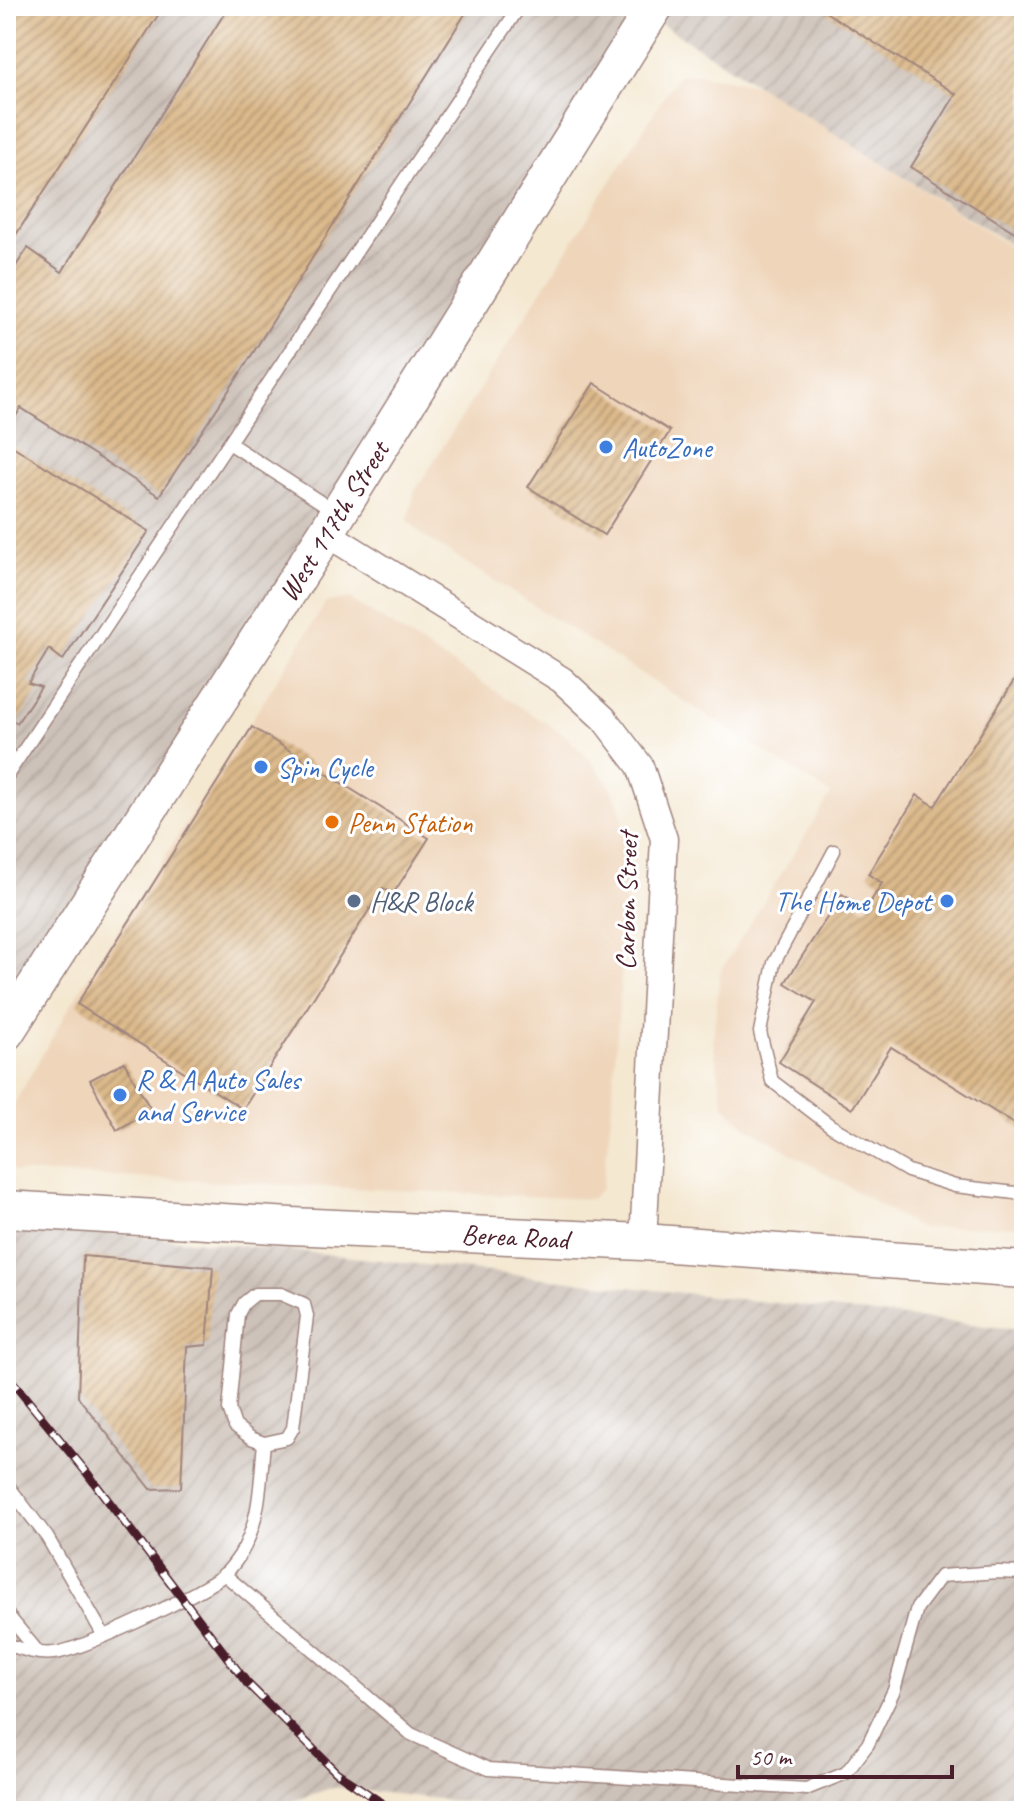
<svg xmlns="http://www.w3.org/2000/svg" width="1030" height="1817" viewBox="0 0 1030 1817" font-family="Caveat,sans-serif">
	<defs>
		<pattern id="industrial-furrows" width="10" height="10" patternUnits="userSpaceOnUse" patternTransform="scale(2)"><rect width="10" height="10" fill="#cdc2b9"/><path d="M-1 1l2-2M0 10L10 0M9 11l2-2" fill="none" stroke="#b2a69f"/></pattern>
		<pattern id="building-hatch" width="6" height="6" patternUnits="userSpaceOnUse" patternTransform="scale(2)"><rect width="6" height="6" fill="#dbb98b"/><path d="M-1 1l2-2M0 6l6-6M5 7l2-2" fill="none" stroke="#b49672"/></pattern>
	</defs>
	<rect width="100%" height="100%" fill="#fff"/>
	<filter id="ink" filterUnits="userSpaceOnUse"><feTurbulence type="fractalNoise" baseFrequency=".0125" numOctaves="2"/><feDisplacementMap in="SourceGraphic" scale="16" xChannelSelector="R" yChannelSelector="G"/><feConvolveMatrix kernelMatrix="1 2 1 2 8 2 1 2 1" color-interpolation-filters="sRGB"/></filter>
	<filter id="wash" filterUnits="userSpaceOnUse"><feTurbulence type="fractalNoise" baseFrequency=".006" numOctaves="4" result="noise"/><feDisplacementMap in="SourceGraphic" scale="32" xChannelSelector="R" yChannelSelector="G"/><feGaussianBlur stdDeviation="1.8" result="paint"/><feColorMatrix in="noise" values="0 0 0 0 0 0 0 0 0 0 0 0 0 0 0 0 0 1.4 0 .05"/><feComposite in="paint" operator="in"/></filter>
	<g filter="url(#wash)">
		<rect width="100%" height="100%" fill="#f4e8d1"/>
		<g fill="#efd6bb">
			<path d="M 697,74 L 763,86 L 1024,256 L 1024,1226 L 919,1228 L 745,1126 L 724,1105 L 713,1042 L 720,972 L 831,794 L 422,535 L 408,520 L 415,491 L 678,75 Z"/>
			<path d="M 348,598 L 565,735 L 592,762 L 609,784 L 619,805 L 628,844 L 626,907 L 611,1116 L 602,1188 L 591,1199 L 14,1172 L 6,1159 L 6,1118 L 72,1003 L 326,603 Z"/>
		</g>
		<g fill="url(#industrial-furrows)">
			<path d="M 6,6 L 655,6 L 6,1032 Z"/>
			<path d="M 668,6 L 1024,6 L 1024,253 L 658,22 Z"/>
			<path d="M 6,1223 L 305,1252 L 1024,1330 L 1024,1811 L 543,1811 L 333,1787 L 265,1811 L 6,1810 Z"/>
		</g>
		<g id="blocks">
			<g fill="url(#building-hatch)">
				<path d="M 8,6 L 164,6 L 6,250 L 6,9 Z"/>
				<path d="M 229,6 L 470,6 L 241,372 L 159,496 L 21,408 L 6,432 L 6,281 L 28,248 L 62,272 Z"/>
				<path d="M 816,6 L 1024,6 L 1024,238 L 911,167 L 956,94 Z"/>
				<path d="M 594,383 L 670,431 L 604,535 L 528,487 Z"/>
				<path d="M 6,442 L 149,531 L 63,660 L 49,649 L 28,683 L 41,687 L 17,723 L 6,716 Z"/>
				<path d="M 1024,665 L 1024,1130 L 891,1047 L 852,1109 L 779,1062 L 816,1002 L 785,983 L 842,894 L 866,909 L 882,883 L 868,874 L 917,795 L 935,806 Z"/>
				<path d="M 252,727 L 429,838 L 393,894 L 383,888 L 243,1109 L 77,1004 Z"/>
				<path d="M 124,1062 L 151,1110 L 117,1130 L 90,1080 Z"/>
				<path d="M 83,1256 L 213,1267 L 207,1345 L 187,1347 L 181,1488 L 151,1489 L 78,1397 Z"/>
			</g>
		</g>
	</g>
	<g filter="url(#ink)">
		<use href="#blocks" fill-opacity="0" stroke="#9f847e" stroke-width="2"/>
		<g fill="none" stroke-linecap="round" stroke-linejoin="round">
			<g stroke="#9f847e" stroke-width="15">
				<g id="lane">
					<path d="M 617,6 L 641,22"/>
					<path d="M 229,443 L 336,512"/>
					<path d="M 6,777 L 520,6"/>
					<path d="M 834,851 L 774,963 L 760,1032 L 772,1081 L 831,1126 L 908,1171 L 955,1186 L 1024,1194"/>
					<path d="M 255,1294 L 281,1294 L 304,1304 L 307,1316 L 293,1428 L 287,1438 L 264,1443 L 251,1438 L 235,1426 L 229,1409 L 238,1314 L 244,1303 Z"/>
					<path d="M 6,1483 L 47,1537 L 104,1636"/>
					<path d="M 224,1574 L 411,1734 L 489,1769 L 806,1789 L 846,1773 L 868,1744 L 894,1690 L 917,1608 L 941,1576 L 998,1572 L 1024,1573"/>
					<path d="M 6,1613 L 38,1652"/>
					<path d="M 6,1644 C 21,1649 38,1655 54,1653 C 83,1650 201,1593 225,1574 C 230,1569 236,1561 240,1555 C 261,1521 260,1481 264,1443"/>
				</g>
			</g>
			<g stroke="#9f847e" stroke-width="29">
				<path id="street" d="M 326,533 L 562,680 L 604,719 L 640,766 L 664,839 L 643,1242"/>
			</g>
			<g stroke="#9f847e" stroke-width="39">
				<g id="secondary">
					<path d="M 6,1032 L 326,533 L 655,6"/>
					<path d="M 6,1209 L 291,1226 L 643,1242 L 1024,1270"/>
				</g>
			</g>
			<use href="#lane" stroke="#fff" stroke-width="12"/>
			<use href="#street" stroke="#fff" stroke-width="26"/>
			<use href="#secondary" stroke="#fff" stroke-width="36"/>
			<g stroke="#4a1f2b" stroke-width="9">
				<path id="rail" d="M 6,1374 L 87,1473 L 247,1683 L 336,1772 L 393,1811"/>
			</g>
			<use href="#rail" stroke="#fff" stroke-width="6" stroke-dasharray="18" stroke-linecap="butt"/>
		</g>
	</g>
	<g fill="#3f7fe0" stroke="#fff" stroke-width="3">
		<circle cx="606" cy="447" r="8"/>
		<circle cx="261" cy="767" r="8"/>
		<circle cx="947" cy="901" r="8"/>
		<circle cx="120" cy="1095" r="8"/>
	</g>
	<circle fill="#e8710a" stroke="#fff" stroke-width="3" cx="332" cy="822" r="8"/>
	<circle fill="#5c6f8a" stroke="#fff" stroke-width="3" cx="354" cy="901" r="8"/>
	<g text-anchor="middle" stroke-width="6" stroke-linejoin="round" paint-order="stroke">
		<g font-size="28" fill="#366cbe" stroke="#fff" text-anchor="start">
			<text x="622" y="457">AutoZone</text>
			<text x="277" y="777">Spin Cycle</text>
			<text x="931" y="911" text-anchor="end">The Home Depot</text>
			<text x="136" y="1089">R &amp; A Auto Sales<tspan x="136" dy="32">and Service</tspan></text>
		</g>
		<g font-size="28" fill="#4a1f2b" stroke="#fff">
			<text transform="translate(333 521) rotate(-58)" y="10">West 117th Street</text>
			<text transform="translate(626 901) rotate(-89)" y="10">Carbon Street</text>
			<text transform="translate(515 1236) rotate(3)" y="10">Berea Road</text>
		</g>
		<g font-size="28" fill="#c56008" stroke="#fff" text-anchor="start">
			<text x="348" y="832">Penn Station</text>
		</g>
		<g font-size="28" fill="#4e5e75" stroke="#fff" text-anchor="start">
			<text x="370" y="911">H&amp;R Block</text>
		</g>
	</g>
	<rect width="1030" height="1817" fill="none" stroke="#fff" stroke-width="32"/>
	<path d="M738 1765v12h214v-12" fill="none" stroke="#4a1f2b" stroke-width="4"/>
	<text x="750" y="1765" font-size="24" fill="#4a1f2b" stroke="#ffffff" stroke-width="6" paint-order="stroke">50 m</text>
</svg>
